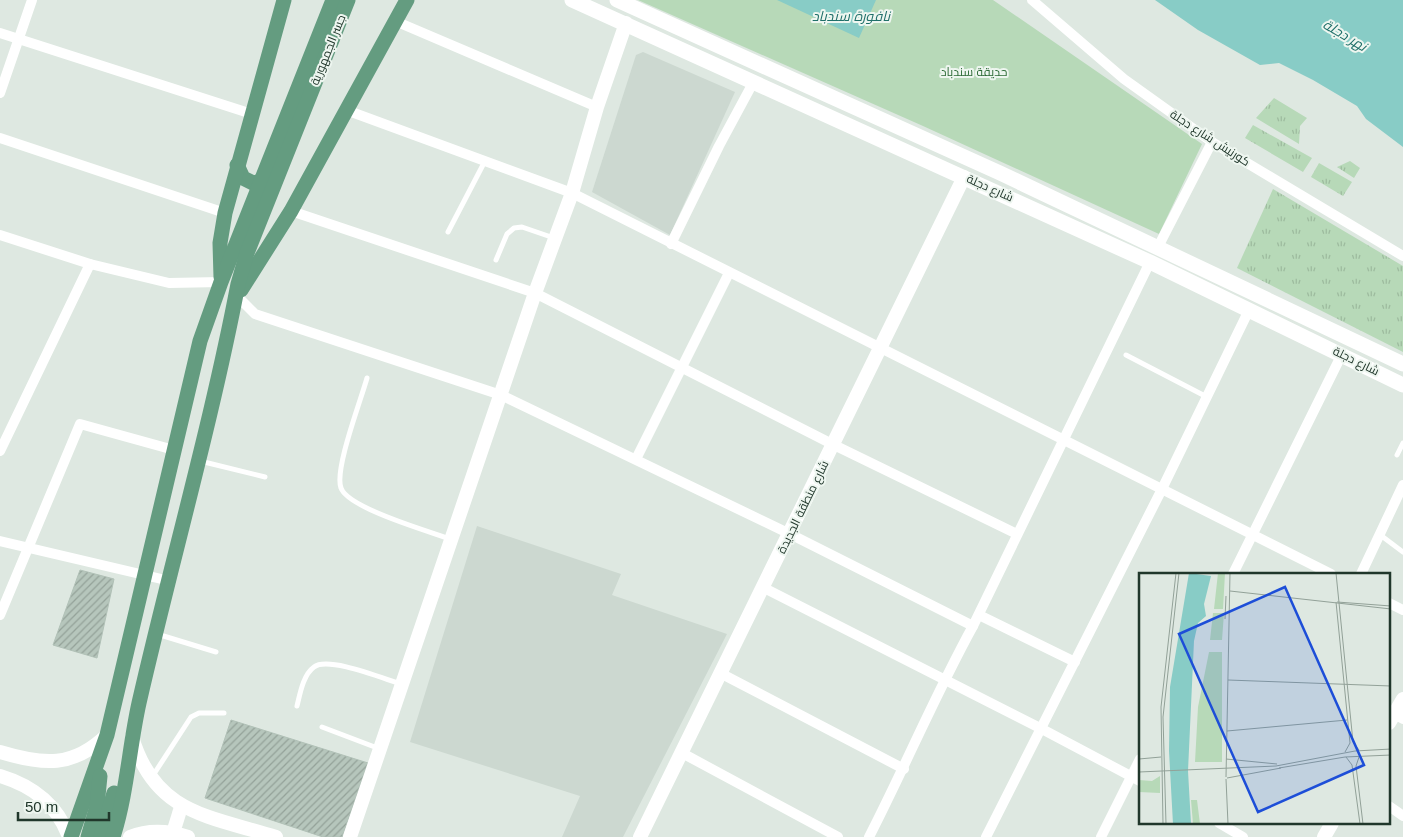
<svg xmlns="http://www.w3.org/2000/svg" width="1403" height="837" viewBox="0 0 1403 837" font-family="Helvetica,Cairo,sans-serif">
	<defs>
		<pattern id="grass-tufts" width="24" height="20" patternUnits="userSpaceOnUse" patternTransform="scale(1.25)"><rect width="24" height="20" fill="#b7d9b8"/><path d="M3 7l-1-3M5 7V3M7 7l1-3M15 17l-1-3M17 17v-4M19 17l1-3" fill="none" stroke="#9dbb9e"/></pattern>
		<pattern id="building-hatch" width="6" height="6" patternUnits="userSpaceOnUse" patternTransform="scale(1.25)"><rect width="6" height="6" fill="#b6c6bc"/><path d="M-1 1l2-2M0 6l6-6M5 7l2-2" fill="none" stroke="#94a299"/></pattern>
	</defs>
	<rect width="100%" height="100%" fill="#dee8e1"/>
	<g fill="#ccd8d0">
		<path d="M 643,52 L 735,92 L 670,235 L 592,192 L 636,55 Z"/>
		<path d="M 477,526 L 621,574 L 612,595 L 727,634 L 623,837 L 562,837 L 580,796 L 410,742 Z"/>
	</g>
	<g fill="url(#grass-tufts)">
		<path d="M 1274,98 L 1307,118 L 1300,126 L 1299,144 L 1256,118 Z"/>
		<path d="M 1253,125 L 1312,158 L 1303,172 L 1245,138 Z"/>
		<path d="M 1350,161 L 1360,168 L 1354,178 L 1337,167 Z"/>
		<path d="M 1319,163 L 1352,182 L 1343,196 L 1311,177 Z"/>
		<path d="M 1273,189 L 1403,266 L 1403,352 L 1237,268 Z"/>
	</g>
	<path fill="#b7d9b8" d="M 638,0 L 993,0 L 1202,144 L 1159,234 L 923,126 Z"/>
	<g fill="#88ccc6">
		<path d="M 777,0 L 876,0 L 859,38 Z"/>
		<path d="M 1155,0 L 1403,0 L 1403,147 L 1366,119 L 1357,106 L 1313,80 L 1279,63 L 1260,65 L 1198,30 Z"/>
	</g>
	<g fill="url(#building-hatch)" stroke="#b1c1b7">
		<path d="M 80,570 L 114,579 L 97,658 L 53,645 Z"/>
		<path d="M 231,720 L 368,763 L 342,837 L 323,837 L 205,798 Z"/>
	</g>
	<g fill="none" stroke-linecap="round" stroke-linejoin="round">
		<g stroke="#fff" stroke-width="5">
			<path d="M 448,232 L 485,161"/>
			<path d="M 496,260 L 507,234 L 514,228 L 522,227 L 554,238"/>
			<path d="M 1126,355 L 1207,397"/>
			<path d="M 367,378 C 361,400 334,470 341,488 C 348,508 428,531 450,539"/>
			<path d="M 1397,455 L 1403,443"/>
			<path d="M 200,461 L 265,477"/>
			<path d="M 1379,534 L 1403,552"/>
			<path d="M 157,634 L 216,652"/>
			<path d="M 297,706 C 300,694 303,675 314,667 C 328,656 384,679 401,684"/>
			<path d="M 322,727 L 380,749"/>
			<path d="M 152,777 L 191,717 L 199,713 L 224,713"/>
		</g>
		<g stroke="#fff" stroke-width="10">
			<path d="M 1032,0 L 1124,79 L 1212,142 L 1403,256"/>
			<path d="M 395,21 L 597,107"/>
			<path d="M 0,33 L 252,114"/>
			<path d="M 0,93 L 32,0"/>
			<path d="M 346,110 L 572,193 L 1331,574"/>
			<path d="M 0,138 L 225,213"/>
			<path d="M 291,211 L 535,293 L 834,445 L 1017,534"/>
			<path d="M 0,235 L 90,264 L 169,283 L 221,282"/>
			<path d="M 671,244 L 719,146 L 754,81"/>
			<path d="M 1158,247 L 1212,142"/>
			<path d="M 236,295 L 255,314 L 501,395 L 790,534 L 973,626"/>
			<path d="M 0,451 L 90,264"/>
			<path d="M 636,459 L 729,273"/>
			<path d="M 0,541 L 170,581"/>
			<path d="M 1233,574 L 1342,354"/>
			<path d="M 1361,574 L 1403,485"/>
			<path d="M 764,588 L 1040,728 L 1140,781"/>
			<path d="M 1389,603 L 1403,610"/>
			<path d="M 0,615 L 80,424 L 174,450"/>
			<path d="M 979,615 L 1075,662"/>
			<path d="M 722,674 L 904,769"/>
			<path d="M 1394,714 L 1403,719"/>
			<path d="M 682,753 L 838,837"/>
			<path d="M 1389,806 L 1403,816"/>
			<path d="M 1219,823 L 1243,837"/>
			<path d="M 869,837 C 905,767 935,695 973,626 L 1150,262"/>
			<path d="M 986,837 L 1162,489 L 1249,310"/>
			<path d="M 1101,837 L 1140,759"/>
		</g>
		<g stroke="#fff" stroke-width="14">
			<path d="M 1389,723 L 1403,699"/>
			<path d="M 132,737 C 155,814 209,816 276,837"/>
			<path d="M 0,752 C 43,765 73,768 107,735"/>
			<path d="M 0,776 C 33,786 57,804 69,837"/>
			<path d="M 173,833 L 181,807"/>
			<path d="M 130,837 C 150,829 169,831 188,837"/>
			<path d="M 350,837 L 535,293 L 572,193 L 597,107 L 626,23"/>
			<path d="M 640,837 L 964,177"/>
			<path d="M 1324,837 L 1332,823"/>
		</g>
		<g stroke="#fff" stroke-width="15">
			<path d="M 572,0 L 1150,262 L 1403,385"/>
			<path d="M 617,0 L 1000,173 L 1403,364"/>
		</g>
		<g stroke="#649c80" stroke-width="15">
			<path d="M 237,165 L 243,178 L 253,183 L 262,181"/>
			<path d="M 221,277 L 220,243 L 225,213 L 284,0"/>
			<path d="M 241,290 L 291,211 L 407,0"/>
			<path d="M 71,837 L 107,735 L 200,341 L 221,282 L 333,0"/>
			<path d="M 88,837 L 97,806 L 100,776"/>
			<path d="M 101,837 L 114,793"/>
			<path d="M 113,837 C 127,793 129,748 139,703 C 171,563 211,425 238,284 L 247,253 L 348,0"/>
		</g>
	</g>
	<g text-anchor="middle" stroke-width="4" stroke-linejoin="round" paint-order="stroke">
		<g font-size="12" fill="#20372b" stroke="#eef6f0">
			<text transform="translate(328 50) rotate(-68)" y="4">جسر الجمهورية</text>
			<text transform="translate(1210 138) rotate(33)" y="4">كورنيش شارع دجلة</text>
			<text transform="translate(990 188) rotate(24)" y="4">شارع دجلة</text>
			<text transform="translate(1356 361) rotate(26)" y="4">شارع دجلة</text>
			<text transform="translate(803 507) rotate(-64)" y="4">شارع منطقة الجديدة</text>
		</g>
		<g font-size="12" fill="#2d6b36" stroke="#eef6f0">
			<text x="974" y="76">حديقة سندباد</text>
		</g>
		<g font-size="14" font-style="italic" fill="#1f6f69" stroke="#eef6f0">
			<text x="851" y="21">نافورة سندباد</text>
			<text transform="translate(1345 35) rotate(31)" y="5">نهر دجلة</text>
		</g>
	</g>
	<g transform="translate(1139 573)">
		<rect width="251" height="251" fill="#dee8e1"/>
		<path d="M 79,0 L 86,0 L 84,36 L 75,36 ZM 74,40 L 85,40 L 83,67 L 71,67 Z" fill="#b7d9b8"/>
		<path d="M 70,79 L 83,79 L 83,189 L 56,189 L 59,134 ZM 21,203 L 21,220 L 0,219 L 0,207 L 13,208 ZM 52,227 L 58,227 L 61,251 L 54,251 Z" fill="#b7d9b8"/>
		<path d="M 50,0 L 72,3 L 65,31 L 67,43 L 59,50 L 55,68 L 49,198 L 52,251 L 34,251 L 30,178 L 31,114 Z" fill="#88ccc6"/>
		<path fill="none" stroke="#92a198" stroke-width="1" d="M 197,0 L 214,169 L 220,177M 91,18 L 252,36M 197,29 L 211,170 L 206,179M 198,29 L 252,33M 86,46 L 87,23M 89,107 L 252,113M 88,158 L 208,147M 207,184 L 213,192 L 221,251M 220,184 L 217,193 L 224,251M 0,186 L 22,184M 87,186 L 138,191M 140,195 L 206,184 L 252,182M 0,199 L 137,193 L 216,178 L 252,176M 87,204 L 91,0M 88,205 L 142,195M 87,206 L 89,251M 24,251 L 22,134 L 37,0M 27,251 L 24,144 L 40,0"/>
		<path fill="#1d4ed8" fill-opacity="0.15" stroke="#1d4ed8" stroke-width="2.5" d="M 146,14 L 225,192 L 119,239 L 40,61 Z"/>
		<rect width="251" height="251" fill="none" stroke="#20372b" stroke-width="2.5"/>
	</g>
	<path d="M18 812v8h91v-8" fill="none" stroke="#20372b" stroke-width="2.5"/>
	<text x="25" y="812" font-size="15" fill="#20372b" stroke="#eef6f0" stroke-width="4" paint-order="stroke">50 m</text>
</svg>
